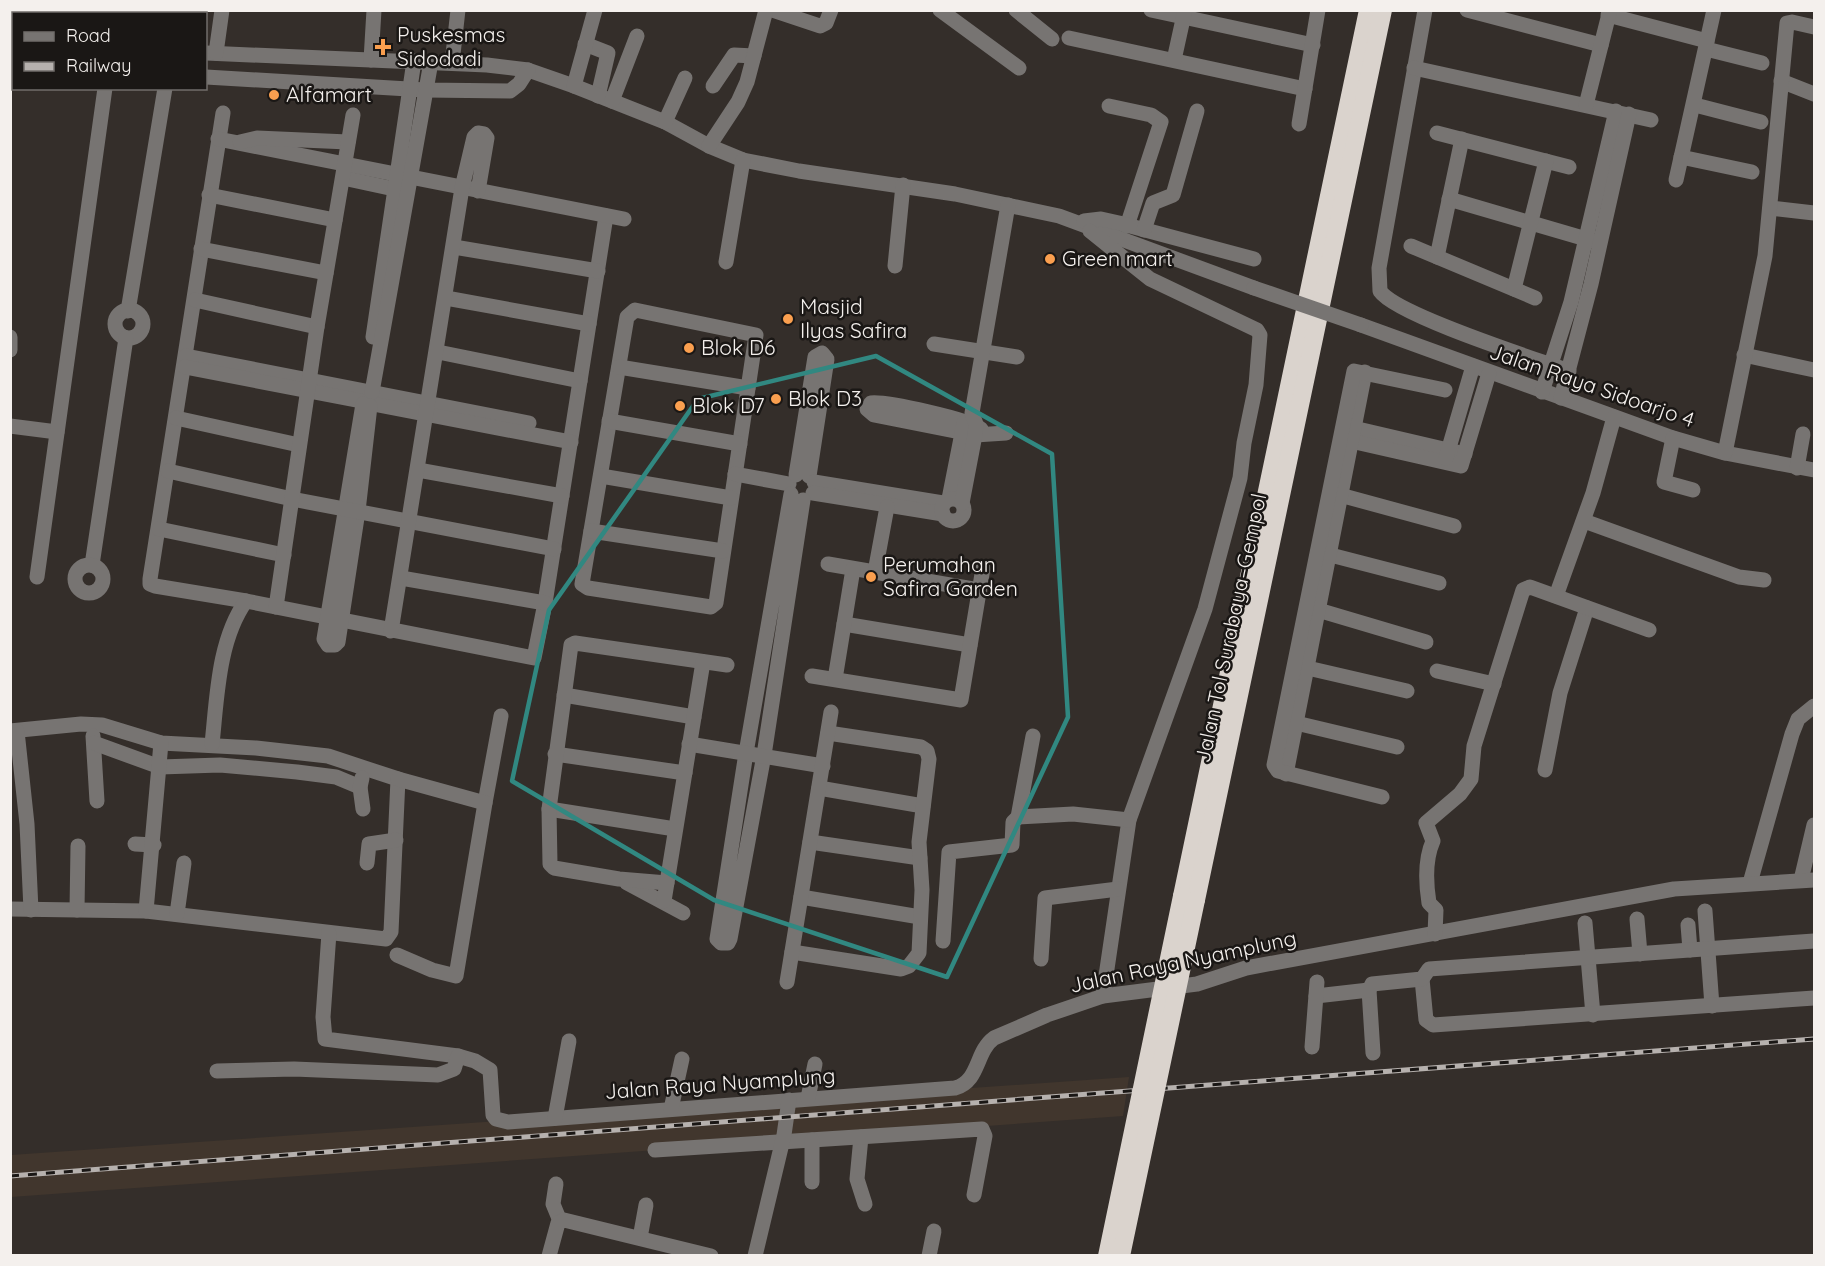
<svg xmlns="http://www.w3.org/2000/svg" width="1825" height="1266" viewBox="0 0 1825 1266" font-family="Quicksand,sans-serif">
	<rect width="100%" height="100%" fill="#342e2a"/>
	<path fill="#41362d" d="M 1129,1077 L 1123,1116 L 11,1197 L 11,1155 Z"/>
	<g fill="none" stroke-linecap="round" stroke-linejoin="round">
		<g stroke="#777472" stroke-width="15">
			<path d="M 772,10 L 820,26 L 826,23 L 831,10"/>
			<path d="M 940,10 L 1019,68"/>
			<path d="M 1016,10 L 1052,39"/>
			<path d="M 1151,10 L 1313,45"/>
			<path d="M 1425,10 L 1379,268 L 1380,291 C 1396,315 1535,359 1569,371"/>
			<path d="M 1467,10 L 1601,45"/>
			<path d="M 1608,15 L 1707,41"/>
			<path d="M 1069,38 L 1305,89"/>
			<path d="M 585,44 L 608,53 L 598,96"/>
			<path d="M 10,46 L 14,46"/>
			<path d="M 1706,49 L 1762,63"/>
			<path d="M 206,53 L 487,65 L 528,70 L 574,86 L 665,122 L 709,146 L 743,160 L 799,171 L 955,194 L 1059,216 L 1254,288"/>
			<path d="M 216,53 L 222,10"/>
			<path d="M 371,60 L 374,10"/>
			<path d="M 1174,60 L 1185,10"/>
			<path d="M 452,63 L 458,10"/>
			<path d="M 1414,68 L 1651,120"/>
			<path d="M 206,77 L 425,90 L 510,91 L 519,84 L 528,70"/>
			<path d="M 1781,81 L 1814,94"/>
			<path d="M 574,86 L 595,10"/>
			<path d="M 713,86 L 734,55 L 754,56"/>
			<path d="M 612,101 L 637,36"/>
			<path d="M 1586,105 L 1610,10"/>
			<path d="M 1695,105 L 1761,122"/>
			<path d="M 1109,106 L 1151,115 L 1161,122 L 1127,226"/>
			<path d="M 223,113 L 150,579 L 150,584 L 155,586 L 246,601 L 534,658 L 545,603 L 606,216"/>
			<path d="M 665,122 L 685,78"/>
			<path d="M 1299,124 L 1318,10"/>
			<path d="M 1437,133 L 1569,167"/>
			<path d="M 218,139 L 624,219"/>
			<path d="M 240,142 L 257,138 L 348,142"/>
			<path d="M 709,146 L 738,102 L 747,82 L 766,10"/>
			<path d="M 1681,157 L 1752,172"/>
			<path d="M 343,178 L 394,189"/>
			<path d="M 1676,180 L 1714,10"/>
			<path d="M 209,195 L 335,220"/>
			<path d="M 1449,199 L 1593,241"/>
			<path d="M 1770,208 L 1814,213"/>
			<path d="M 1084,221 L 1101,219 L 1119,223 L 1254,259"/>
			<path d="M 1144,230 L 1153,203 L 1173,195 L 1197,111"/>
			<path d="M 1090,231 L 1150,279 L 1257,330 L 1260,335 L 1256,385 L 1244,443 L 1240,478 L 1205,609 L 1129,820 L 1103,996"/>
			<path d="M 1411,246 L 1535,298"/>
			<path d="M 454,247 L 598,271"/>
			<path d="M 201,249 L 326,273"/>
			<path d="M 1437,257 L 1462,139"/>
			<path d="M 726,262 L 743,160"/>
			<path d="M 895,266 L 903,185"/>
			<path d="M 1514,289 L 1546,161"/>
			<path d="M 446,298 L 589,324"/>
			<path d="M 195,300 L 317,327"/>
			<path d="M 635,310 L 756,335 L 716,603 L 711,607 L 588,588 L 582,584 L 627,317 Z"/>
			<circle cx="129" cy="324" r="14"/>
			<path d="M 128,311 L 165,88"/>
			<path d="M 1361,325 L 1673,438 L 1725,453 L 1814,470"/>
			<path d="M 10,337 L 10,350"/>
			<path d="M 373,337 L 414,61"/>
			<path d="M 934,344 L 1017,357"/>
			<path d="M 438,352 L 580,381"/>
			<path d="M 1744,355 L 1814,370"/>
			<path d="M 186,356 L 529,423"/>
			<path d="M 185,367 L 361,401 L 366,406 L 373,404 L 571,442"/>
			<path d="M 619,367 L 748,388"/>
			<path d="M 372,392 L 431,62"/>
			<path d="M 1542,392 L 1571,302 L 1616,111"/>
			<path d="M 1561,398 L 1591,284 L 1629,114"/>
			<path d="M 363,404 L 324,639 L 328,645 L 335,645 L 338,642 L 358,511 L 370,406"/>
			<path d="M 176,418 L 299,445"/>
			<path d="M 609,421 L 740,444"/>
			<path d="M 10,426 L 57,432"/>
			<path d="M 1345,426 L 1465,454"/>
			<path d="M 981,429 C 971,420 886,401 871,403 L 867,409 L 874,415 L 975,435 L 1006,433"/>
			<path d="M 1673,438 L 1664,482 L 1693,490"/>
			<path d="M 1342,439 L 1461,466 L 1489,373"/>
			<path d="M 1725,453 L 1765,256 L 1787,23 L 1792,22 L 1814,27"/>
			<path d="M 1446,458 L 1473,366"/>
			<path d="M 1797,468 L 1803,434"/>
			<path d="M 418,470 L 562,496"/>
			<path d="M 168,471 L 292,499 L 554,549"/>
			<path d="M 735,474 L 789,484"/>
			<path d="M 796,475 L 815,357 L 822,353 L 827,359 L 809,476"/>
			<path d="M 601,476 L 731,498"/>
			<path d="M 814,482 L 943,503"/>
			<path d="M 813,493 L 943,514"/>
			<path d="M 791,494 L 746,753 L 717,939 L 721,943 L 728,943 L 730,939 L 764,755 L 803,500"/>
			<path d="M 1340,495 L 1454,526"/>
			<path d="M 949,499 L 964,423"/>
			<circle cx="953" cy="510" r="11"/>
			<path d="M 962,503 L 975,435 L 976,424 L 972,413 L 1008,205"/>
			<path d="M 1584,521 L 1739,577 L 1764,580"/>
			<path d="M 159,529 L 284,555"/>
			<path d="M 591,531 L 723,551"/>
			<path d="M 1319,552 L 1439,583"/>
			<path d="M 828,564 L 979,590"/>
			<path d="M 92,565 L 126,338"/>
			<circle cx="89" cy="579" r="14"/>
			<path d="M 875,572 L 887,507"/>
			<path d="M 37,577 L 105,88"/>
			<path d="M 401,578 L 545,603"/>
			<path d="M 1556,596 L 1593,493 L 1614,417"/>
			<path d="M 276,607 L 317,327 L 353,115"/>
			<path d="M 1318,610 L 1426,642"/>
			<path d="M 844,624 L 970,645"/>
			<path d="M 391,631 L 462,188 L 474,137 L 478,133 L 484,134 L 487,138 L 478,191"/>
			<path d="M 1299,666 L 1407,691"/>
			<path d="M 1437,671 L 1494,684"/>
			<path d="M 812,676 L 961,700 L 983,568"/>
			<path d="M 835,679 L 853,569"/>
			<path d="M 564,695 L 694,717"/>
			<path d="M 1296,723 L 1397,747"/>
			<path d="M 10,731 L 81,724 L 102,725 L 161,743 L 256,748 L 328,756 L 398,779 L 391,932 L 386,939 L 146,911 L 10,909"/>
			<path d="M 17,731 L 27,824 L 31,910"/>
			<path d="M 93,736 L 97,801"/>
			<path d="M 94,743 L 160,767 L 220,765 L 297,772 L 336,777 L 360,787"/>
			<path d="M 212,744 C 217,698 218,640 246,601"/>
			<path d="M 689,744 L 823,766"/>
			<path d="M 555,754 L 685,773"/>
			<path d="M 1545,770 L 1560,693 L 1587,608"/>
			<path d="M 1286,774 L 1365,372"/>
			<path d="M 362,778 L 360,787 L 363,809"/>
			<path d="M 819,788 L 923,806"/>
			<path d="M 1382,797 L 1278,771 L 1274,765 L 1354,371 L 1445,390"/>
			<path d="M 485,803 L 501,716"/>
			<path d="M 549,809 L 675,829"/>
			<path d="M 1018,817 L 1073,814 L 1129,820"/>
			<path d="M 810,842 L 920,858"/>
			<path d="M 135,844 L 154,845"/>
			<path d="M 367,863 L 369,844 L 396,840"/>
			<path d="M 1801,880 L 1814,825"/>
			<path d="M 627,883 L 683,913"/>
			<path d="M 667,883 L 619,879 L 554,868 L 550,864 L 549,809 L 571,645 L 575,643 L 727,665"/>
			<path d="M 1750,883 L 1792,734 L 1798,719 L 1814,706"/>
			<path d="M 801,897 L 920,917"/>
			<path d="M 664,901 L 703,662"/>
			<path d="M 77,910 L 78,846"/>
			<path d="M 146,911 L 161,743"/>
			<path d="M 1705,911 L 1712,1006"/>
			<path d="M 177,914 L 184,863"/>
			<path d="M 1637,919 L 1640,954"/>
			<path d="M 1585,923 L 1593,1015"/>
			<path d="M 1688,925 L 1690,950"/>
			<path d="M 329,933 L 323,1017 L 325,1039 L 458,1056 L 475,1061 L 490,1070 L 493,1115 L 496,1119 L 508,1122 L 955,1088 C 980,1081 975,1052 994,1038 L 1047,1015 L 1103,996 L 1197,984 L 1246,968 L 1674,889 L 1814,880"/>
			<path d="M 1435,934 L 1436,910 L 1429,903 C 1426,884 1425,859 1433,841 L 1426,823 L 1460,794 L 1471,779 L 1474,746 L 1523,590 L 1530,587 L 1649,630"/>
			<path d="M 943,941 L 949,852 L 1012,845 L 1013,822 L 1018,817 L 1033,736"/>
			<path d="M 792,952 L 901,969 L 909,966 L 919,953 L 922,890 L 919,842 L 929,759 L 927,751 L 921,747 L 828,733"/>
			<path d="M 397,955 L 432,970 L 456,976 L 485,803 L 398,779"/>
			<path d="M 1041,959 L 1045,898 L 1118,889"/>
			<path d="M 1422,979 L 1426,1020 L 1433,1025 L 1814,998"/>
			<path d="M 787,982 L 831,712"/>
			<path d="M 1369,990 L 1373,1053"/>
			<path d="M 1316,996 L 1369,990 L 1372,984 L 1422,979 L 1429,969 L 1814,941"/>
			<path d="M 1312,1047 L 1317,982"/>
			<path d="M 217,1071 L 294,1069 L 438,1075 L 454,1069 L 458,1056"/>
			<path d="M 808,1098 L 815,1064"/>
			<path d="M 671,1109 L 682,1059"/>
			<path d="M 555,1118 L 569,1041"/>
			<path d="M 861,1137 L 857,1179 L 865,1204"/>
			<path d="M 655,1150 L 982,1129 L 985,1136 L 974,1195"/>
			<path d="M 812,1182 L 812,1140"/>
			<path d="M 556,1184 L 553,1204 L 560,1221"/>
			<path d="M 640,1238 L 646,1205"/>
			<path d="M 549,1256 L 558,1223 L 564,1220 L 711,1256"/>
			<path d="M 755,1256 L 784,1135 L 789,1100"/>
			<path d="M 929,1256 L 934,1231"/>
		</g>
		<g stroke="#dad3cd" stroke-width="18">
			<path d="M 1182,896 L 1368,10"/>
			<path d="M 1196,900 L 1383,10"/>
		</g>
		<g stroke="#b6b1ae" stroke-width="5">
			<path id="rail" d="M 10,1176 L 1814,1039"/>
		</g>
		<use href="#rail" stroke="#1a1715" stroke-width="3" stroke-dasharray="9" stroke-linecap="butt"/>
		<path stroke="#777472" stroke-width="15" d="M 1254,288 L 1361,325"/>
		<g stroke="#dad3cd" stroke-width="18">
			<path d="M 1107,1256 L 1182,896"/>
			<path d="M 1121,1256 L 1196,900"/>
		</g>
	</g>
	<path fill="none" stroke="#318881" stroke-width="4.5" stroke-linejoin="round" d="M 876,356 L 1052,454 L 1068,717 L 947,977 L 714,900 L 512,781 L 549,610 L 698,399 Z"/>
	<g fill="#fa9f4f" stroke="#1a1715" stroke-width="2">
		<path d="M380 38h6v6h6v6h-6v6h-6v-6h-6v-6h6z"/>
		<circle cx="274" cy="95" r="6"/>
		<circle cx="1050" cy="259" r="6"/>
		<circle cx="788" cy="319" r="6"/>
		<circle cx="689" cy="348" r="6"/>
		<circle cx="776" cy="399" r="6"/>
		<circle cx="680" cy="406" r="6"/>
		<circle cx="871" cy="577" r="6"/>
	</g>
	<g text-anchor="middle" stroke-width="5" stroke-linejoin="round" paint-order="stroke">
		<g font-size="21" fill="#f4f0ed" stroke="#1a1715" text-anchor="start">
			<text x="397" y="42">Puskesmas<tspan x="397" dy="24">Sidodadi</tspan></text>
			<text x="286" y="102">Alfamart</text>
			<text x="1062" y="266">Green mart</text>
			<text x="800" y="314">Masjid<tspan x="800" dy="24">Ilyas Safira</tspan></text>
			<text x="701" y="355">Blok D6</text>
			<text x="788" y="406">Blok D3</text>
			<text x="692" y="413">Blok D7</text>
			<text x="883" y="572">Perumahan<tspan x="883" dy="24">Safira Garden</tspan></text>
		</g>
		<g font-size="21" fill="#f4f0ed" stroke="#1a1715">
			<text transform="translate(1592 386) rotate(19)" y="7">Jalan Raya Sidoarjo 4</text>
			<text transform="translate(1231 628) rotate(-78)" y="7">Jalan Tol Surabaya–Gempol</text>
			<text transform="translate(1183 962) rotate(-12)" y="7">Jalan Raya Nyamplung</text>
			<text transform="translate(720 1084) rotate(-4)" y="7">Jalan Raya Nyamplung</text>
		</g>
	</g>
	<rect width="1825" height="1266" fill="none" stroke="#f4f0ed" stroke-width="24"/>
	<rect x="12" y="12" width="195" height="78" fill="#1a1715" stroke="#716e6b" stroke-width="1.5"/>
	<rect x="24" y="32" width="30" height="9" fill="#777472" stroke="#716e6b" stroke-width="1.5"/>
	<text x="66" y="42" font-size="18" fill="#f4f0ed">Road</text>
	<rect x="24" y="62" width="30" height="9" fill="#b6b1ae" stroke="#716e6b" stroke-width="1.5"/>
	<text x="66" y="72" font-size="18" fill="#f4f0ed">Railway</text>
</svg>
